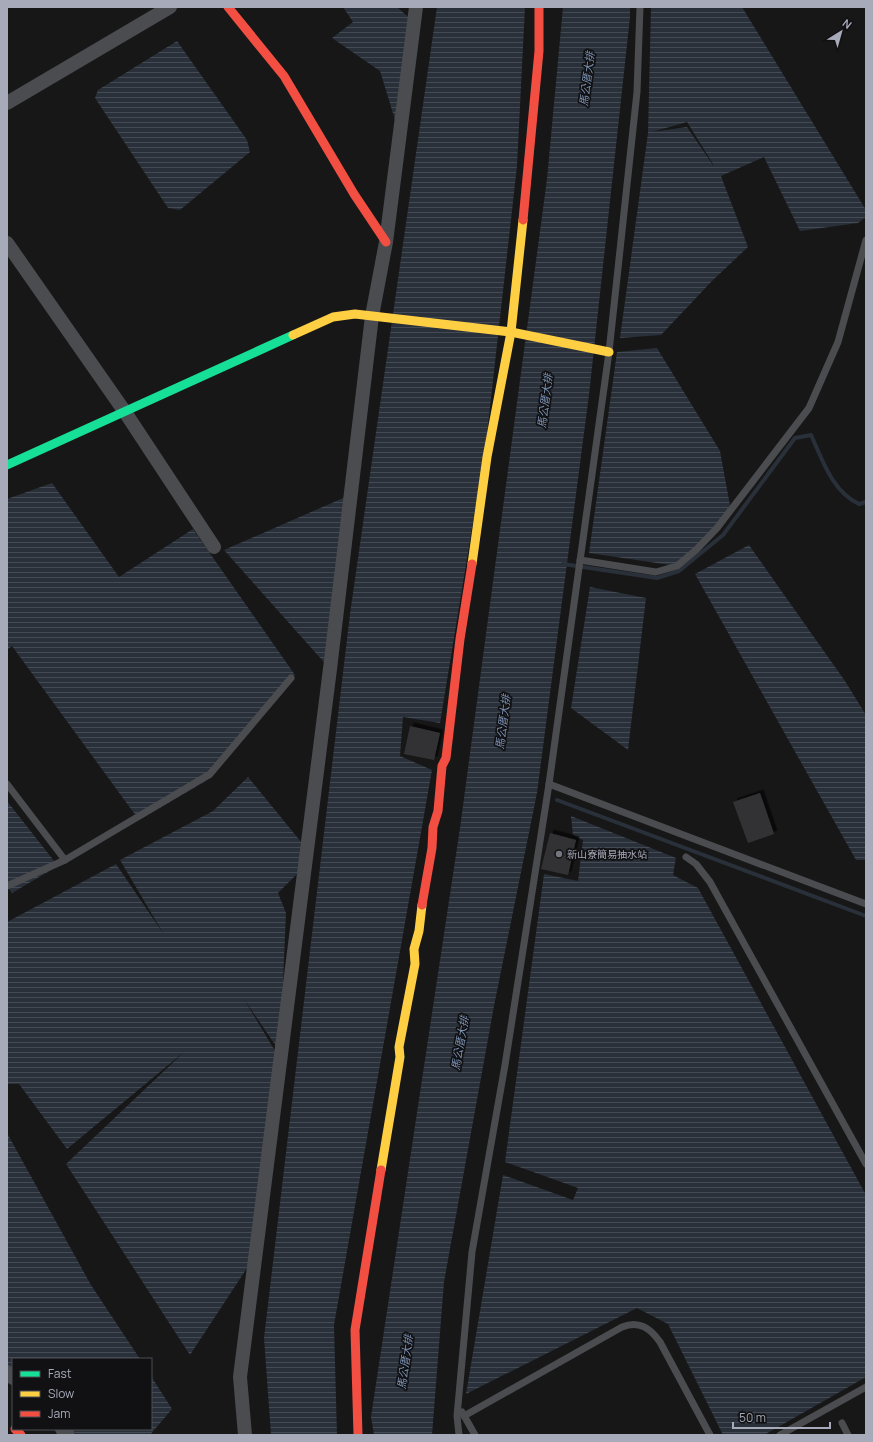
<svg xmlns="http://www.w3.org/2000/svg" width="873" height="1442" viewBox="0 0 873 1442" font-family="Manrope,'Noto Sans TC',sans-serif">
	<defs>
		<pattern id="water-rules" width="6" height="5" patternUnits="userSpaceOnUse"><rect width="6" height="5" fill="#293039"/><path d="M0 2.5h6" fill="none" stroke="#454b54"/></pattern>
		<filter id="shadow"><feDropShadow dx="3.5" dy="-3.5" stdDeviation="0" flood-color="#0009"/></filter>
	</defs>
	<rect width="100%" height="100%" fill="#171717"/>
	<g fill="url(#water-rules)" fill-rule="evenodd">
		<path d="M 343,7 L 397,7 L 414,22 L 400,136 L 380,71 L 332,38 L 353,22 Z"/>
		<path d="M 437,7 L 525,7 L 517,166 L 486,443 L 440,723 L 403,717 L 400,756 L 432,770 L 334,1325 L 337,1435 L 271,1435 L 264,1338 L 350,614 Z"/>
		<path d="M 563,7 L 630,7 L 630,17 L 589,395 L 537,793 L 494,1006 L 444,1282 L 432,1435 L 374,1435 L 371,1417 L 460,828 L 547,179 Z"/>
		<path d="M 651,7 L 742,7 L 866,210 L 866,217 L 858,223 L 800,231 L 764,157 L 721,176 L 748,247 L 712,281 L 661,335 L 620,338 L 648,133 ZM 687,122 L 713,164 L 713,165 L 687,127 L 652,132 Z"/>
		<path d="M 177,41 L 247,140 L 250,152 L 180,210 L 168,208 L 95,98 L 98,90 Z"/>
		<path d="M 657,348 L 720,451 L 731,511 L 677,566 L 589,553 L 617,352 Z"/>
		<path d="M 52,483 L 119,577 L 193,529 L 295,675 L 211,778 L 139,820 L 12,646 L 7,650 L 7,499 Z"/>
		<path d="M 350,495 L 330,669 L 224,550 Z"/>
		<path d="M 749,545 L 845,681 L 866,715 L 866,860 L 856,860 L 695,574 Z"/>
		<path d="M 590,587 L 646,598 L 628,750 L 571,708 Z"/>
		<path d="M 248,777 L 306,848 L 303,868 L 278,893 L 286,913 L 280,1052 L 244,999 L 278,1056 L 249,1265 L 190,1355 L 66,1164 L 184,1052 L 67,1149 L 19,1084 L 7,1084 L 7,922 L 116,864 L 163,933 L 120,860 L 213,811 Z"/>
		<path d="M 7,801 L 58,866 L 12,893 L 7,886 Z"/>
		<path d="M 571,816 L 676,858 L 673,875 L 698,888 L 866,1195 L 866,1377 L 764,1435 L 723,1435 L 668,1324 L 637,1308 L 466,1394 L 503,1175 L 573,1200 L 578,1188 L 505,1162 L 544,874 L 578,881 L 583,840 L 573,835 Z"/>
		<path d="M 7,1133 L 91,1285 L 140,1359 L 13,1359 L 13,1371 L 7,1365 Z"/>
		<path d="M 151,1376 L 172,1409 L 150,1435 L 77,1435 L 71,1429 L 151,1429 Z"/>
	</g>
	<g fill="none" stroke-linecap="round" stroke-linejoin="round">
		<g stroke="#293039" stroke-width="4">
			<path d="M 563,564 L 657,578 L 679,571 L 723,535 L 795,438 L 811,435 C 823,461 832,491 859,504 L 866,502"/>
			<path d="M 557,800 L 866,916"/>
		</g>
	</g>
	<g fill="#333335" filter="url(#shadow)">
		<path d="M 410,726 L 440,733 L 434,760 L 404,754 Z"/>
		<path d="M 760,793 L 774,834 L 748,843 L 733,802 Z"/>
		<path d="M 550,833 L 576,840 L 568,875 L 541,869 Z"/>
	</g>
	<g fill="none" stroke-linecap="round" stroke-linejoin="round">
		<g stroke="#4b4c50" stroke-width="7">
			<path d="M 580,560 L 656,572 L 677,566 L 696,550 L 717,528 L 809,408 L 838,342 L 866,240"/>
			<path d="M 7,784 L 65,860"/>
			<path d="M 549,784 L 866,904"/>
			<path d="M 686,857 L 696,864 L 710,882 L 866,1164"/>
			<path d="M 7,886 L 65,860 L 210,774 L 291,678"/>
			<path d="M 462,1412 L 475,1435"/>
			<path d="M 464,1416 L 622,1327 C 639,1320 650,1328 660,1342 L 710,1435"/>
			<path d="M 842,1423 L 848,1435"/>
			<path d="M 459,1435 L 457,1416 L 472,1252 L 505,1065 L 549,784 L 609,352 L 637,92 L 640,7"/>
			<path d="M 780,1435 L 866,1387"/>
		</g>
		<g stroke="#4b4c50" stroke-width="14">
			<path d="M 7,103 L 170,7"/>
			<path d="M 7,243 L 125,412 L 214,547"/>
			<path d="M 7,1372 L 13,1378"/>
			<path d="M 62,1429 L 68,1435"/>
			<path d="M 245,1435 L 240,1377 L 330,669 L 372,316 L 386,242 L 416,7"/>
		</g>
		<path stroke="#16e098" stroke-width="9" d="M 7,465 L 293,335"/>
		<g stroke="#ffcf43" stroke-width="9">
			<path d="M 293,335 L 333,317 L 355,314 L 511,332 L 609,352"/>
			<path d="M 472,564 L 487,457 L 511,332 L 523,220"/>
			<path d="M 381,1170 L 400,1057 L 399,1047 L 415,964 L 414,949 L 419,931 L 422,905"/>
		</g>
		<g stroke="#f24e42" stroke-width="9">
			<path d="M 228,7 L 284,76 L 354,194 L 386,242"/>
			<path d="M 523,220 L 539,51 L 539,7"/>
			<path d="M 422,905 L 432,848 L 433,827 L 438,811 L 442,766 L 446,758 L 460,639 L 472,564"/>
			<path d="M 15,1429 L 21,1435"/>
			<path d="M 358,1435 L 355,1330 L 381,1170"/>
		</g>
	</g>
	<circle fill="#757780" stroke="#111113" stroke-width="1.5" cx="559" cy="854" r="4"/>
	<g text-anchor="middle" stroke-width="3.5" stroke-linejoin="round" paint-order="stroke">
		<g font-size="10" fill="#a7aab8" stroke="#111113" text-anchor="start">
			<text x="567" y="858">新山寮簡易抽水站</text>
		</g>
		<g font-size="11" font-style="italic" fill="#7d93b5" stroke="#111113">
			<text transform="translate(587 79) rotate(-83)" y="4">馬公厝大排</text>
			<text transform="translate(545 401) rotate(-83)" y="4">馬公厝大排</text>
			<text transform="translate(503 722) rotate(-83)" y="4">馬公厝大排</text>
			<text transform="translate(460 1043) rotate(-80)" y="4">馬公厝大排</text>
			<text transform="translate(405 1362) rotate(-82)" y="4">馬公厝大排</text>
		</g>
	</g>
	<rect width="873" height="1442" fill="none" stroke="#a7aab8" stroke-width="16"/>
	<rect x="12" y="1358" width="140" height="72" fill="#111113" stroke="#4d4e55"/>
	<rect x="20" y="1371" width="20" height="6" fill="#16e098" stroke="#4d4e55"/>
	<text x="48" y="1378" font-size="12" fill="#a7aab8">Fast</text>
	<rect x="20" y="1391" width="20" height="6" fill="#ffcf43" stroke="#4d4e55"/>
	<text x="48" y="1398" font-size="12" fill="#a7aab8">Slow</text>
	<rect x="20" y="1411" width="20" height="6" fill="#f24e42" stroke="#4d4e55"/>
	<text x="48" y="1418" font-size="12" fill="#a7aab8">Jam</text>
	<g transform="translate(841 32) rotate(37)" stroke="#111113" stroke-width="3" paint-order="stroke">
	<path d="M0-3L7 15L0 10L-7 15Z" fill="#a7aab8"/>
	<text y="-6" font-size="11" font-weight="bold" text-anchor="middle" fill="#a7aab8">N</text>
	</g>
	<path d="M733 1422v6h97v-6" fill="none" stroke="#a7aab8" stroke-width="2"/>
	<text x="739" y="1422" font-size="12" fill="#a7aab8" stroke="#111113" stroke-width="3" paint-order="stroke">50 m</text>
</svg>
